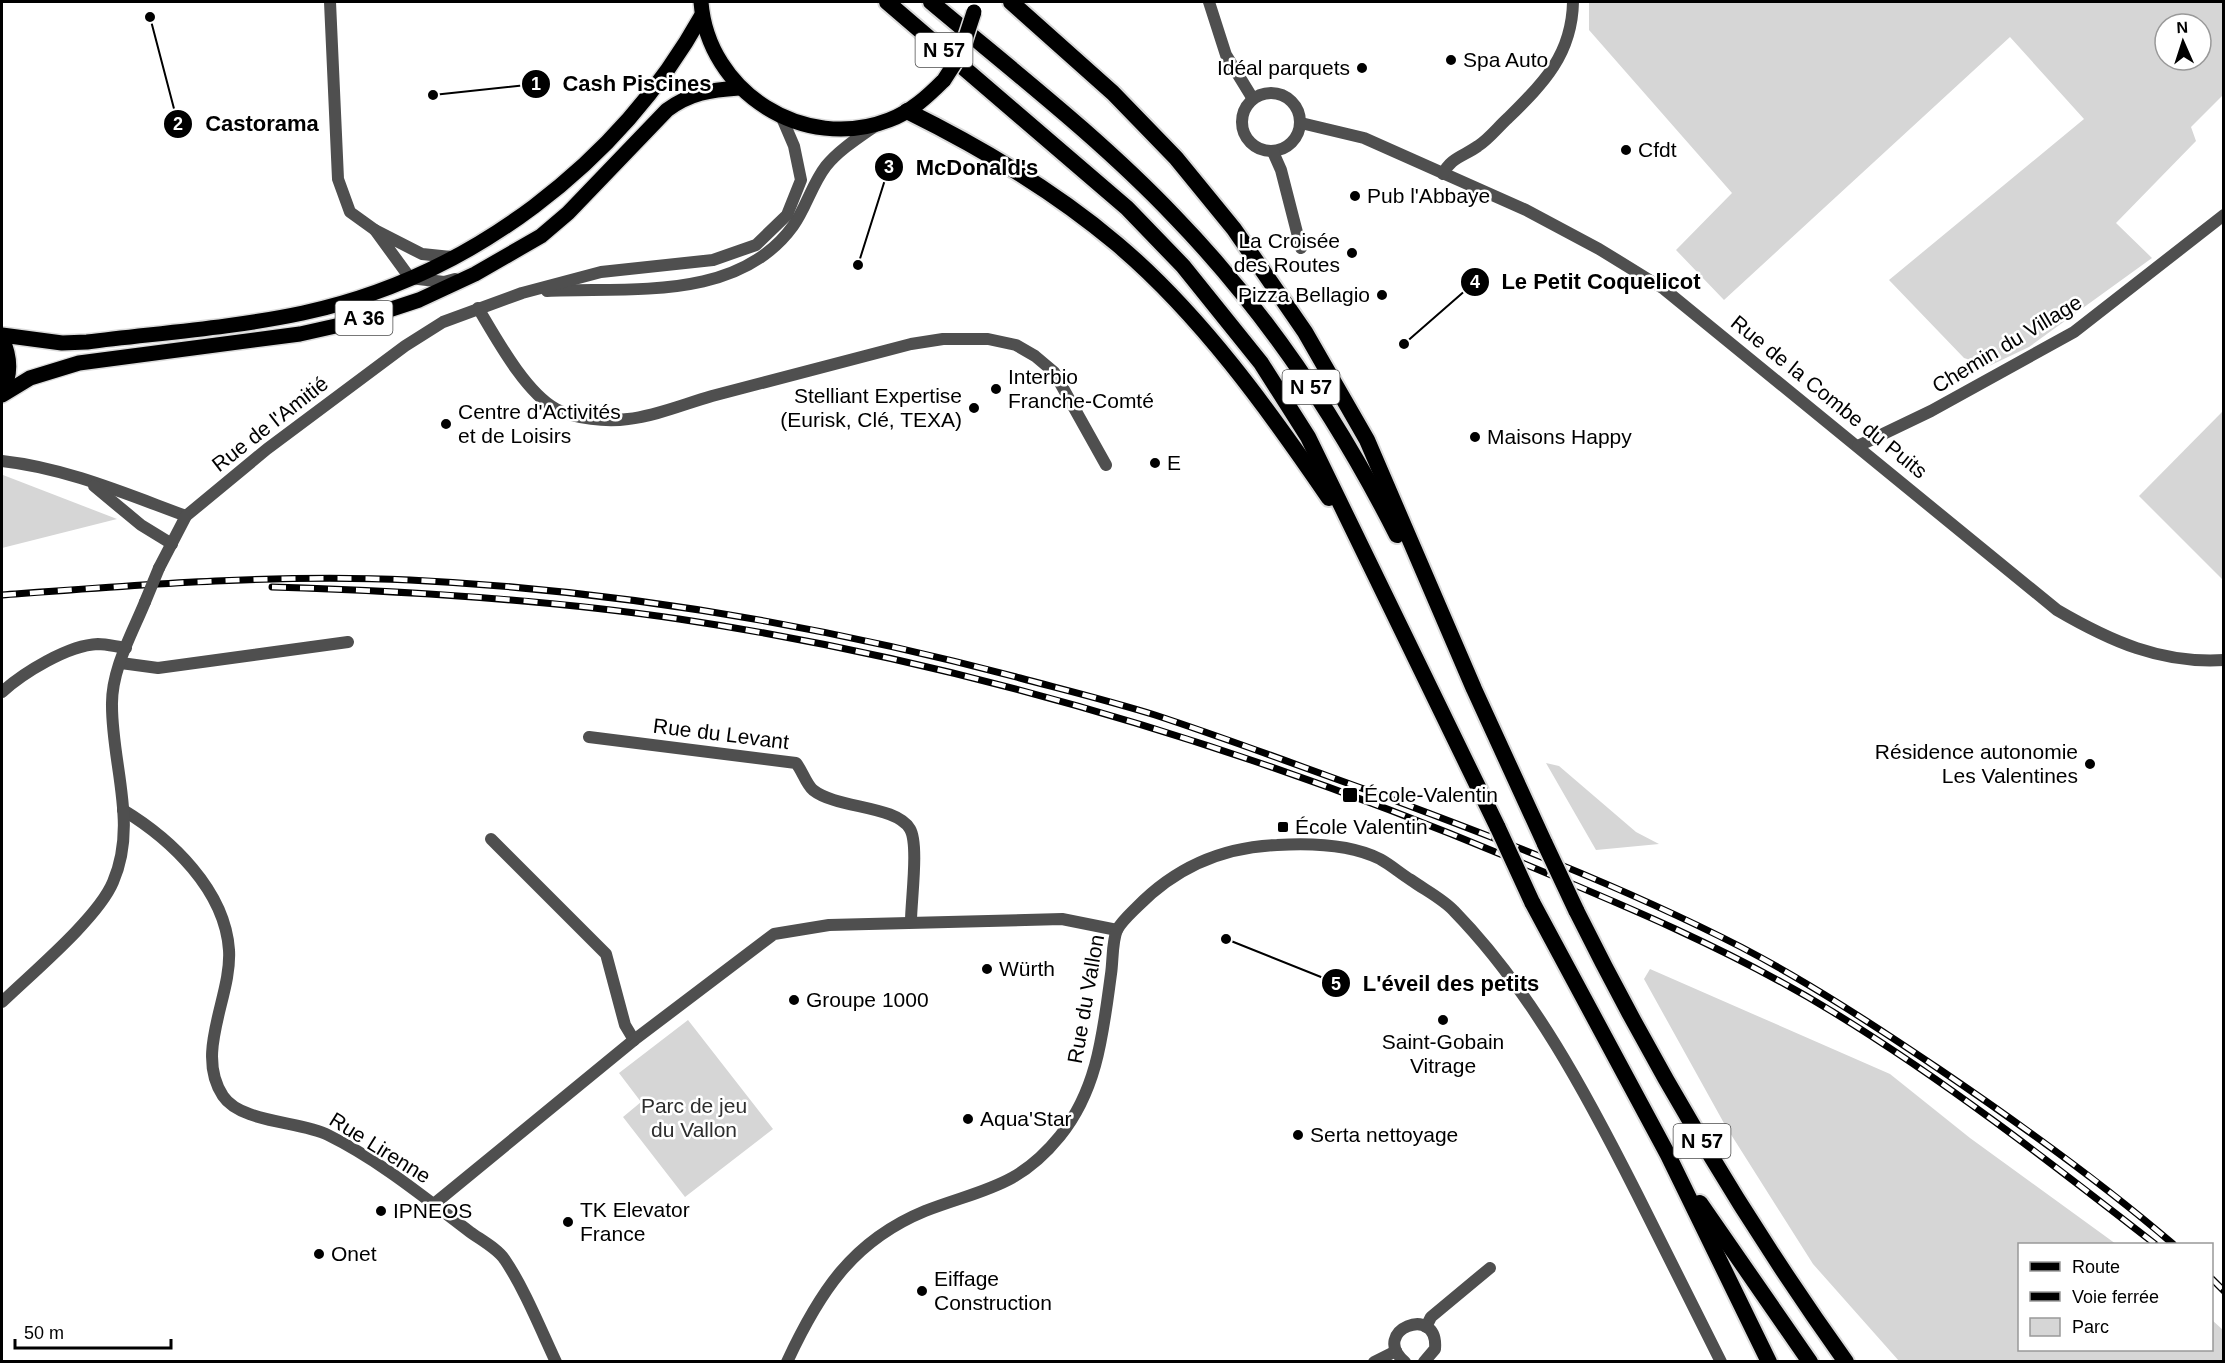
<svg xmlns="http://www.w3.org/2000/svg" width="2225" height="1363" viewBox="0 0 2225 1363" font-family="Helvetica,sans-serif">
	<rect width="100%" height="100%" fill="#fff"/>
	<g fill="#d6d6d6" fill-rule="evenodd">
		<path d="M 1589,2 L 2223,2 L 2223,95 L 2191,127 L 2196,141 L 2116,223 L 2152,258 L 2029,347 L 1989,366 L 1964,358 L 1889,280 L 2084,119 L 2010,37 L 1724,300 L 1676,250 L 1732,193 L 1589,30 ZM 2165,24 L 2201,24 L 2201,60 L 2165,60 Z"/>
		<path d="M 2223,411 L 2223,580 L 2139,496 Z"/>
		<path d="M 2,475 L 3,475 L 117,519 L 2,548 Z"/>
		<path d="M 1546,763 L 1559,766 L 1636,832 L 1659,844 L 1596,850 Z"/>
		<path d="M 1650,969 L 1890,1074 L 1970,1138 L 2116,1244 L 2020,1244 L 2020,1350 L 2212,1350 L 2212,1320 L 2223,1330 L 2223,1361 L 1899,1361 L 1813,1264 L 1725,1125 L 1644,979 Z"/>
		<path d="M 688,1020 L 773,1129 L 685,1197 L 623,1117 L 641,1102 L 619,1073 Z"/>
	</g>
	<g fill="none" stroke-linecap="round" stroke-linejoin="round">
		<g stroke="#dbdbdb" stroke-width="18">
			<g id="primary">
				<path d="M 701,2 C 708,92 804,153 889,120 C 911,112 928,96 944,80"/>
				<path d="M 2,335 L 62,343 L 87,342 C 159,333 232,328 303,313 C 470,277 619,164 702,15"/>
				<path d="M 2,338 C 10,356 12,374 2,391"/>
				<path d="M 2,395 L 30,378 L 79,363 L 300,334 L 349,323 L 419,300 L 475,274 L 541,236 L 568,213 L 667,110 C 690,93 710,90 739,88"/>
			</g>
		</g>
		<g stroke="#dbdbdb" stroke-width="20">
			<g id="trunk">
				<path d="M 887,2 L 1127,208 L 1183,266 L 1261,363 L 1308,437 L 1498,828"/>
				<path d="M 931,2 C 1013,71 1101,139 1175,217 C 1266,311 1338,419 1397,535"/>
				<path d="M 1011,2 L 1113,93 L 1176,158 L 1234,229 L 1305,332 L 1367,440 L 1474,689 L 1545,844"/>
				<path d="M 907,111 C 982,148 1053,190 1117,244 C 1200,314 1269,410 1329,498"/>
				<path d="M 1532,902 L 1668,1155 L 1769,1362"/>
				<path d="M 1576,910 C 1654,1067 1744,1219 1846,1362"/>
				<path d="M 1700,1203 L 1810,1362"/>
			</g>
		</g>
		<g stroke="#4f4f4f" stroke-width="12">
			<path d="M 330,2 L 338,179 L 350,212 L 375,230"/>
			<path d="M 1209,2 L 1226,55 L 1253,99"/>
			<circle cx="1271" cy="122" r="29"/>
			<path d="M 1301,123 L 1364,138 L 1526,210 L 1599,249 L 1664,289 L 2057,610 C 2110,641 2161,664 2224,660"/>
			<path d="M 1273,152 L 1281,170 L 1301,248"/>
			<path d="M 1443,174 C 1450,158 1464,156 1478,146 C 1489,139 1498,127 1508,118 C 1544,83 1572,54 1573,2"/>
			<path d="M 451,257 L 422,254 L 375,230 L 410,278 L 444,282 L 455,279"/>
			<path d="M 478,308 C 496,338 525,392 556,409 C 575,419 607,422 628,419 C 656,416 684,404 712,396 C 778,379 844,361 911,344 L 943,339 L 988,339 L 1016,345 L 1035,356 L 1054,372 L 1106,465"/>
			<path d="M 1858,446 L 1931,411 L 2074,332 L 2224,215"/>
			<path d="M 2,461 C 66,468 126,494 186,516"/>
			<path d="M 94,486 L 141,525 L 172,544"/>
			<path d="M 121,663 L 158,668 L 348,642"/>
			<path d="M 2,692 C 23,673 68,645 98,644 C 107,644 117,647 126,648"/>
			<path d="M 589,737 L 796,763 C 802,770 806,784 813,790 C 837,809 896,805 910,829 C 919,844 911,901 911,921"/>
			<path d="M 123,810 C 171,839 225,890 229,950 C 232,997 194,1052 223,1096 C 241,1123 300,1121 328,1135 C 379,1160 425,1198 470,1232 C 481,1240 498,1249 505,1260 C 524,1288 541,1330 556,1362"/>
			<path d="M 491,839 L 606,954 L 625,1025 L 634,1040"/>
			<path d="M 434,1204 L 634,1040 L 774,934 L 829,925 L 1062,919 L 1117,930"/>
			<path d="M 1426,1327 L 1431,1317 L 1490,1268"/>
			<path d="M 787,1362 C 819,1293 852,1241 925,1211 C 982,1189 1018,1188 1060,1136 C 1098,1089 1103,1032 1111,974 C 1113,961 1112,941 1117,930 C 1121,922 1131,913 1137,907 C 1175,868 1223,847 1277,845 C 1310,843 1350,844 1380,859 C 1391,865 1401,874 1411,880 C 1425,890 1443,899 1454,911 C 1532,991 1587,1095 1637,1194 C 1665,1250 1693,1306 1721,1362"/>
			<path d="M 1374,1362 L 1396,1351"/>
			<path d="M 1405,1362 C 1368,1331 1439,1302 1435,1349 L 1424,1362"/>
		</g>
		<g stroke="#4f4f4f" stroke-width="12">
			<path d="M 547,291 C 630,287 738,302 793,226 C 806,208 812,184 826,166 C 839,150 858,138 875,126"/>
			<path d="M 159,568 L 186,516 L 267,449 L 405,346 L 443,322 L 522,293 L 601,272 L 713,260 L 756,245 L 787,215 L 801,180 L 794,146 L 782,118"/>
			<path d="M 2,1002 C 32,973 98,918 113,882 C 138,825 112,765 112,706 C 111,670 132,634 145,602"/>
		</g>
		<use href="#primary" stroke="#000" stroke-width="15"/>
		<use href="#trunk" stroke="#000" stroke-width="16"/>
		<g stroke="#000" stroke-width="7">
			<g id="rail">
				<path d="M 272,587 C 408,591 544,599 679,619 C 965,662 1244,747 1510,858 C 1621,904 1730,949 1833,1012 C 1946,1081 2051,1163 2155,1244"/>
				<path d="M 2,595 C 137,585 274,574 410,580 C 615,590 821,625 1020,678 C 1065,690 1110,701 1155,715 C 1225,738 1294,764 1364,789 C 1491,836 1620,885 1741,947 C 1810,983 1875,1026 1939,1069 C 2020,1124 2100,1181 2173,1244"/>
				<path d="M 2212,1279 L 2224,1291"/>
			</g>
		</g>
		<use href="#rail" stroke="#fff" stroke-width="4.5" stroke-dasharray="14" stroke-linecap="butt"/>
		<g stroke="#dbdbdb" stroke-width="18" stroke-linecap="butt">
			<path id="primary-bridge" d="M 944,80 L 960,55 L 974,12"/>
		</g>
		<g stroke="#dbdbdb" stroke-width="20" stroke-linecap="butt">
			<g id="trunk-bridge">
				<path d="M 1498,828 L 1532,902"/>
				<path d="M 1545,844 L 1576,910"/>
			</g>
		</g>
		<path stroke="#4f4f4f" stroke-width="12" d="M 145,602 L 159,568"/>
		<use href="#primary-bridge" stroke="#000" stroke-width="15"/>
		<use href="#trunk-bridge" stroke="#000" stroke-width="16"/>
	</g>
	<g fill="#000" stroke="#fff" stroke-width="2">
		<circle cx="1451" cy="60" r="6"/>
		<circle cx="1362" cy="68" r="6"/>
		<circle cx="1626" cy="150" r="6"/>
		<circle cx="1355" cy="196" r="6"/>
		<circle cx="1352" cy="253" r="6"/>
		<circle cx="1382" cy="295" r="6"/>
		<circle cx="996" cy="389" r="6"/>
		<circle cx="974" cy="408" r="6"/>
		<circle cx="446" cy="424" r="6"/>
		<circle cx="1475" cy="437" r="6"/>
		<circle cx="1155" cy="463" r="6"/>
		<circle cx="2090" cy="764" r="6"/>
		<rect x="1342" y="787" width="16" height="16" rx="3"/>
		<rect x="1277" y="821" width="12" height="12" rx="3"/>
		<circle cx="987" cy="969" r="6"/>
		<circle cx="794" cy="1000" r="6"/>
		<circle cx="1443" cy="1020" r="6"/>
		<circle cx="968" cy="1119" r="6"/>
		<circle cx="1298" cy="1135" r="6"/>
		<circle cx="381" cy="1211" r="6"/>
		<circle cx="568" cy="1222" r="6"/>
		<circle cx="319" cy="1254" r="6"/>
		<circle cx="922" cy="1291" r="6"/>
	</g>
	<g text-anchor="middle" stroke-width="5" stroke-linejoin="round" paint-order="stroke">
		<g fill="#fff" stroke="#4c4c4c" stroke-width="1.5">
			<rect x="915.5" y="33" width="57" height="34" rx="4.5"/>
			<rect x="335.5" y="301" width="57" height="34" rx="4.5"/>
			<rect x="1282.5" y="370" width="57" height="34" rx="4.5"/>
			<rect x="1673.5" y="1124" width="57" height="34" rx="4.5"/>
		</g>
		<g font-size="20" font-weight="bold" fill="#000">
			<text x="944" y="57">N 57</text>
			<text x="364" y="325">A 36</text>
			<text x="1311" y="394">N 57</text>
			<text x="1702" y="1148">N 57</text>
		</g>
		<g font-size="21" fill="#000" stroke="#fff" text-anchor="start">
			<text x="1463" y="67">Spa Auto</text>
			<text x="1350" y="75" text-anchor="end">Idéal parquets</text>
			<text x="1638" y="157">Cfdt</text>
			<text x="1367" y="203">Pub l'Abbaye</text>
			<text x="1340" y="248" text-anchor="end">La Croisée<tspan x="1340" dy="24">des Routes</tspan></text>
			<text x="1370" y="302" text-anchor="end">Pizza Bellagio</text>
			<text x="1008" y="384">Interbio<tspan x="1008" dy="24">Franche-Comté</tspan></text>
			<text x="962" y="403" text-anchor="end">Stelliant Expertise<tspan x="962" dy="24">(Eurisk, Clé, TEXA)</tspan></text>
			<text x="458" y="419">Centre d'Activités<tspan x="458" dy="24">et de Loisirs</tspan></text>
			<text x="1487" y="444">Maisons Happy</text>
			<text x="1167" y="470">E</text>
			<text x="2078" y="759" text-anchor="end">Résidence autonomie<tspan x="2078" dy="24">Les Valentines</tspan></text>
			<text x="1364" y="802">École-Valentin</text>
			<text x="1295" y="834">École Valentin</text>
			<text x="999" y="976">Würth</text>
			<text x="806" y="1007">Groupe 1000</text>
			<text x="1443" y="1049" text-anchor="middle">Saint-Gobain<tspan x="1443" dy="24">Vitrage</tspan></text>
			<text x="980" y="1126">Aqua'Star</text>
			<text x="1310" y="1142">Serta nettoyage</text>
			<text x="580" y="1217">TK Elevator<tspan x="580" dy="24">France</tspan></text>
			<text x="393" y="1218">IPNEOS</text>
			<text x="331" y="1261">Onet</text>
			<text x="934" y="1286">Eiffage<tspan x="934" dy="24">Construction</tspan></text>
		</g>
		<g font-size="21" fill="#000" stroke="#fff">
			<text transform="translate(2007 344) rotate(-31)" y="7">Chemin du Village</text>
			<text transform="translate(1829 397) rotate(39)" y="7">Rue de la Combe du Puits</text>
			<text transform="translate(270 424) rotate(-38)" y="7">Rue de l'Amitié</text>
			<text transform="translate(721 734) rotate(7)" y="7">Rue du Levant</text>
			<text transform="translate(1086 999) rotate(-80)" y="7">Rue du Vallon</text>
			<text transform="translate(380 1148) rotate(32)" y="7">Rue Lirenne</text>
		</g>
		<g font-size="21" fill="#2d2d2d" stroke="#fff">
			<text x="694" y="1113">Parc de jeu<tspan x="694" dy="24">du Vallon</tspan></text>
		</g>
	</g>
	<path fill="none" stroke="#000" stroke-width="2" d="M433 95L536 84M150 17L178 124M858 265L889 167M1404 344L1475 282M1226 939L1336 983"/>
	<g fill="#000" stroke="#fff" stroke-width="2">
		<circle cx="433" cy="95" r="6"/>
		<circle cx="150" cy="17" r="6"/>
		<circle cx="858" cy="265" r="6"/>
		<circle cx="1404" cy="344" r="6"/>
		<circle cx="1226" cy="939" r="6"/>
		<circle cx="536" cy="84" r="15"/>
		<circle cx="178" cy="124" r="15"/>
		<circle cx="889" cy="167" r="15"/>
		<circle cx="1475" cy="282" r="15"/>
		<circle cx="1336" cy="983" r="15"/>
	</g>
	<g font-size="18" text-anchor="middle" font-weight="bold" fill="#fff">
		<text x="536" y="90">1</text>
		<text x="178" y="130">2</text>
		<text x="889" y="173">3</text>
		<text x="1475" y="288">4</text>
		<text x="1336" y="990">5</text>
	</g>
	<g font-size="22" text-anchor="middle" font-weight="bold" fill="#000" stroke="#fff" stroke-width="5" stroke-linejoin="round" paint-order="stroke">
		<text x="637" y="91">Cash Piscines</text>
		<text x="262" y="131">Castorama</text>
		<text x="977" y="175">McDonald's</text>
		<text x="1601" y="289">Le Petit Coquelicot</text>
		<text x="1451" y="991">L'éveil des petits</text>
	</g>
	<rect width="2225" height="1363" fill="none" stroke="#000000" stroke-width="6"/>
	<rect x="2018" y="1243" width="195" height="108" fill="#ffffff" stroke="#999999" stroke-width="1.5"/>
	<rect x="2030" y="1262" width="30" height="9" fill="#000000" stroke="#999999" stroke-width="1.5"/>
	<text x="2072" y="1273" font-size="18" fill="#000000">Route</text>
	<rect x="2030" y="1292" width="30" height="9" fill="#000000" stroke="#999999" stroke-width="1.5"/>
	<text x="2072" y="1303" font-size="18" fill="#000000">Voie ferrée</text>
	<rect x="2030" y="1318" width="30" height="18" fill="#d6d6d6" stroke="#999999" stroke-width="1.5"/>
	<text x="2072" y="1333" font-size="18" fill="#000000">Parc</text>
	<g transform="translate(2183 42) rotate(357)"><circle r="28" fill="#ffffff" stroke="#999999" stroke-width="1.5"/>
	<path d="M0-4.5L10 22L0 15L-10 22Z" fill="#000000"/>
	<text y="-9" font-size="16" font-weight="bold" text-anchor="middle" fill="#000000">N</text>
	</g>
	<path d="M15 1339v9h156v-9" fill="none" stroke="#000000" stroke-width="3"/>
	<text x="24" y="1339" font-size="18" fill="#000000" stroke="#ffffff" stroke-width="4.5" paint-order="stroke">50 m</text>
</svg>
